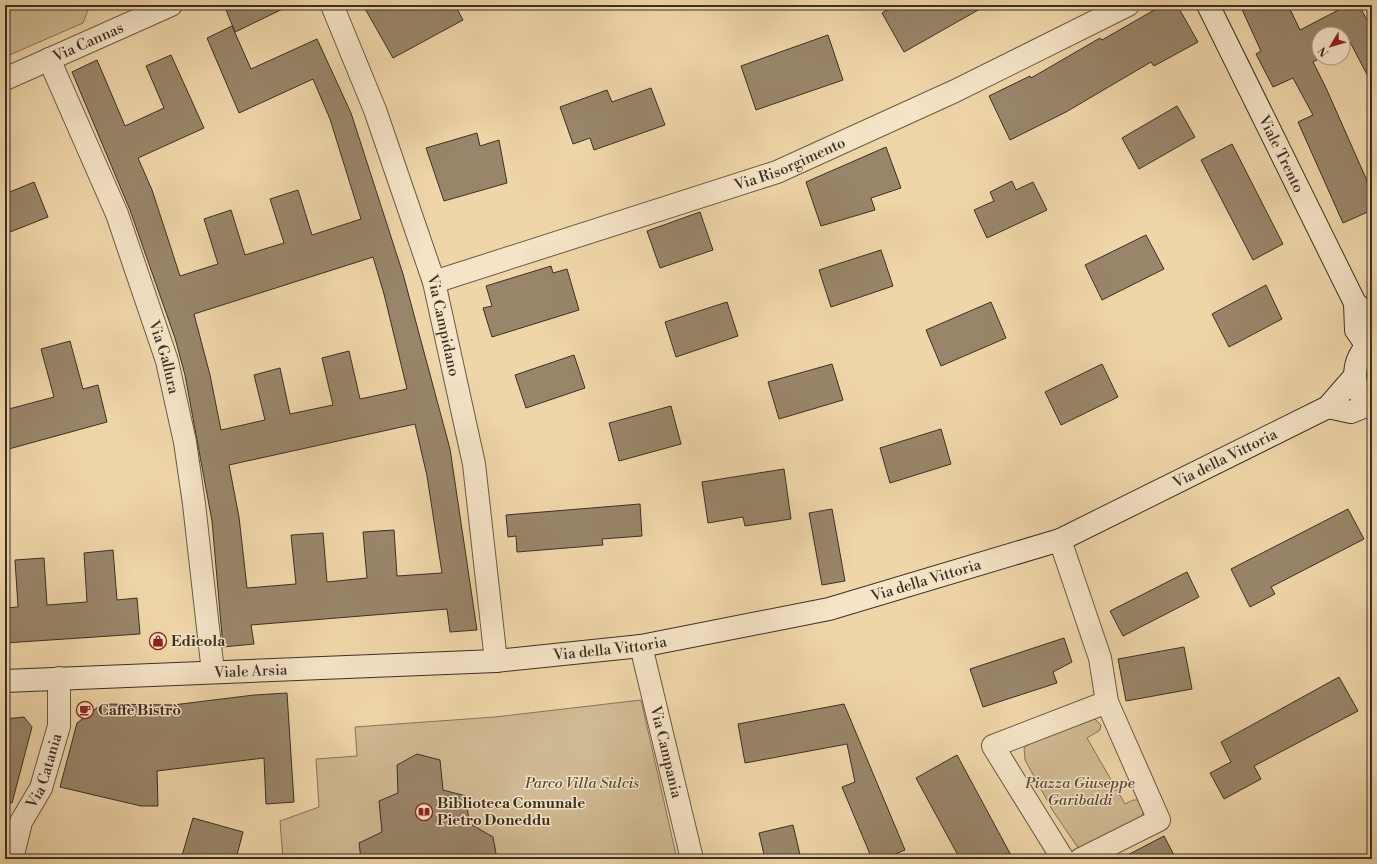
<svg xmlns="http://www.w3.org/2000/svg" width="1377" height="864" viewBox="0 0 1377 864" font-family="'Libre Bodoni',serif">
	<rect width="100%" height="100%" fill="#efd6a9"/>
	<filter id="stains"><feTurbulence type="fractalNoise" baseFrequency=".005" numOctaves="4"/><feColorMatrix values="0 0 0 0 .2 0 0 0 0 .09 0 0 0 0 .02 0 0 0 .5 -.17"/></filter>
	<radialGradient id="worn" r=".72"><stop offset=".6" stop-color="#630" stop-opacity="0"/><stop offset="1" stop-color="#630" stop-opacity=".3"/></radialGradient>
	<g fill="#d0ba93" stroke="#86755c">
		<path d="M 5,5 L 90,5 L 83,23 L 5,57 Z"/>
		<path d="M 641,700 L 677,859 L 283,859 L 280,821 L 319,807 L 316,759 L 357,756 L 355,727 L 495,717 Z"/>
		<path d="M 1094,718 L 1101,725 L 1100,730 L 1087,738 L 1125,804 L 1133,800 L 1140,800 L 1144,806 L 1143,813 L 1138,824 L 1081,852 L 1053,811 L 1025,760 L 1024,748 L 1036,739 Z"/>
	</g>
	<g fill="#99866a" stroke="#3b3025" fill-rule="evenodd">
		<path d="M 224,5 L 291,5 L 235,32 Z"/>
		<path d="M 363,5 L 455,5 L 463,20 L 393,58 Z"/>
		<path d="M 895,5 L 987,5 L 904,52 L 882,13 Z"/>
		<path d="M 1163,5 L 1177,5 L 1198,42 L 1154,66 L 1151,62 L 1066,112 L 1010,140 L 989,96 L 1030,76 L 1031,78 L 1100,38 L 1102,40 Z"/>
		<path d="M 1240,5 L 1288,5 L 1300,30 L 1348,5 L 1359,5 L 1372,30 L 1372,84 L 1350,42 L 1343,46 L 1343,34 L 1319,34 L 1319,58 L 1320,58 L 1313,62 L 1326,88 L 1372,192 L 1372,210 L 1343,223 L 1298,122 L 1313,115 L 1293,78 L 1273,87 L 1256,54 L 1261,51 Z"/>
		<path d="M 232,26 L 251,69 L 317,39 L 351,113 L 403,274 L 450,449 L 477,630 L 450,632 L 447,609 L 251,625 L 254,644 L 223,647 L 212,521 L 185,375 L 175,338 L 130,210 L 72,72 L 97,60 L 125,126 L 164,108 L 146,66 L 171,55 L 204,128 L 138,158 L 152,190 L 180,276 L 218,264 L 204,219 L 231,210 L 245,255 L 284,243 L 270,199 L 298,190 L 312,235 L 361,219 L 330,119 L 313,79 L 239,113 L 207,38 ZM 373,257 L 384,294 L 407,389 L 360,399 L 349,351 L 322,358 L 333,405 L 290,414 L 280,368 L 254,375 L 265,420 L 221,430 L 210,375 L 194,314 ZM 415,424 L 427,476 L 442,573 L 397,576 L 394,530 L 363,532 L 367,578 L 327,582 L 323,533 L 291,535 L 296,584 L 247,588 L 239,517 L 229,465 Z"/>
		<path d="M 828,35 L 843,80 L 756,110 L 741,66 Z"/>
		<path d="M 651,88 L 665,125 L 594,150 L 590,138 L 573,144 L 560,107 L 607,90 L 612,102 Z"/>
		<path d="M 1177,106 L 1195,137 L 1139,169 L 1122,138 Z"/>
		<path d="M 477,133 L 480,146 L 499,140 L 507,183 L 444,201 L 426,148 Z"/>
		<path d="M 1232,144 L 1283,244 L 1253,260 L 1201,160 Z"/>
		<path d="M 886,147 L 901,188 L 871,198 L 875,210 L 821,226 L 806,182 Z"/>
		<path d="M 1012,181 L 1016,190 L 1033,182 L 1047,210 L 987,238 L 974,210 L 994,201 L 990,192 Z"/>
		<path d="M 34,182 L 48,217 L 5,234 L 5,194 Z"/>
		<path d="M 700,212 L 713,250 L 660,268 L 647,231 Z"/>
		<path d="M 1146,235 L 1164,269 L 1102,300 L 1085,265 Z"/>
		<path d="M 881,250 L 893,286 L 831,307 L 819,270 Z"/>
		<path d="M 551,266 L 553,273 L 567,269 L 579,310 L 492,337 L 483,308 L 492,306 L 486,286 Z"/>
		<path d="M 1266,285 L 1282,319 L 1229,347 L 1212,314 Z"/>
		<path d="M 727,302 L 738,336 L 676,357 L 665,322 Z"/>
		<path d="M 991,302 L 1006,338 L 941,366 L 926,330 Z"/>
		<path d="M 70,341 L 83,389 L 98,385 L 107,422 L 5,450 L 5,410 L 54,397 L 41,349 Z"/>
		<path d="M 574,355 L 585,388 L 526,408 L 515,375 Z"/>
		<path d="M 832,364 L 843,400 L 779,419 L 768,382 Z"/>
		<path d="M 1102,364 L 1118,397 L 1061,425 L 1045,392 Z"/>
		<path d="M 671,406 L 681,444 L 619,461 L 609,423 Z"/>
		<path d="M 941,429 L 951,464 L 890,483 L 880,448 Z"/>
		<path d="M 784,469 L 791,519 L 745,526 L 743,517 L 708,523 L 702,482 Z"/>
		<path d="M 640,504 L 642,536 L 602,539 L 603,545 L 517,552 L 516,536 L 508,537 L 506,515 Z"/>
		<path d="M 832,509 L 845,581 L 822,585 L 809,513 Z"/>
		<path d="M 1348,509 L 1364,539 L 1271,587 L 1275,594 L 1250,607 L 1231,569 Z"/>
		<path d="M 113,550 L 117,600 L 137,598 L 140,634 L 5,643 L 5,608 L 18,607 L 15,560 L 44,558 L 47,605 L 87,602 L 84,553 Z"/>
		<path d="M 1187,572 L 1199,597 L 1123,636 L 1110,611 Z"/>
		<path d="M 1064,638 L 1072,662 L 1053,672 L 1057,683 L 983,707 L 970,669 Z"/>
		<path d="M 1184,647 L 1192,689 L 1126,701 L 1118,659 Z"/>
		<path d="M 1339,677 L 1358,711 L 1254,766 L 1261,779 L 1224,799 L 1210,773 L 1231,762 L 1221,742 Z"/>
		<path d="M 287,693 L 294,802 L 266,804 L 264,758 L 157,771 L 158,806 L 141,806 L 60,787 L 77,723 L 102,704 L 173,705 L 254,695 Z"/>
		<path d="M 844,704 L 905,850 L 883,859 L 872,859 L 842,787 L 855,782 L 847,744 L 745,763 L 738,724 Z"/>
		<path d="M 24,717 L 32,727 L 12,803 L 5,802 L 5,719 Z"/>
		<path d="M 417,754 L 440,760 L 443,790 L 466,796 L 469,823 L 493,837 L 497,859 L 361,859 L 359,843 L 382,832 L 379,801 L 398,793 L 397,765 Z"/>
		<path d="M 957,755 L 1013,859 L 960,859 L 916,778 Z"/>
		<path d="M 193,818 L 243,832 L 236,859 L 181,859 Z"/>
		<path d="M 793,825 L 801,859 L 765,859 L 759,833 Z"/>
		<path d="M 1164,836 L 1176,859 L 1120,859 Z"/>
	</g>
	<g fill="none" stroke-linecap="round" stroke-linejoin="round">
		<g stroke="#685a46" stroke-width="24">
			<g id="street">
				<path id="s1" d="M 332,5 L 375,110 L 434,282 L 474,464 L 496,661"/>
				<path id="s2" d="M 49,59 L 117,214 L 167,361 L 185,442 L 194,504 L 213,672"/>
				<path id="s3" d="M 5,79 L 171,5"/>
				<path id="s4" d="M 434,282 L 777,172 L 955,91 L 1128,5"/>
				<path d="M 1060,540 L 1100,658 L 1107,702 L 1159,820 L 1081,859"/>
				<path id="s5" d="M 641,646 L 692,859"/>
				<path id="s6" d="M 12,859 L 21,822 L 41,788 L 59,726 L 59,678"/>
				<path d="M 1063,859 L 993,746 L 1107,702"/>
			</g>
		</g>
		<g stroke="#3b3025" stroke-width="24">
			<g id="secondary">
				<path id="s7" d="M 1208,5 L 1355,303 L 1372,319"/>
				<path d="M 1355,303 L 1356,330 L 1367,346"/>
				<path d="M 1372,342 C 1350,357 1349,392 1372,407"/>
				<path d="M 1328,407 L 1351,412 L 1368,405"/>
				<path id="s8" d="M 5,681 L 496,661 L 641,646 L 829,609 L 1060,540 L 1328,407 L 1355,376"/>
			</g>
		</g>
		<use href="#street" stroke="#f5e4c7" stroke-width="22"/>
		<use href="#secondary" stroke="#f5e4c7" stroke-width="22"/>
	</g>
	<defs>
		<g id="shop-ring" transform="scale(0.9)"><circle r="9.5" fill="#f5e4c7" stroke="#8f2418" stroke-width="1.5"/><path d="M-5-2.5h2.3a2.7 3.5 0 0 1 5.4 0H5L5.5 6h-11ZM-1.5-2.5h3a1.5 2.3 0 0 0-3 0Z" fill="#8f2418"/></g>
		<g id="cafe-ring" transform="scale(0.9)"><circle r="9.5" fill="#f5e4c7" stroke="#8f2418" stroke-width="1.5"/><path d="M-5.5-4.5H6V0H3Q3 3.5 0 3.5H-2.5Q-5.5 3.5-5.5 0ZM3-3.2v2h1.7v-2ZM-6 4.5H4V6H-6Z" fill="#8f2418"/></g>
		<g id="library-ring" transform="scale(0.9)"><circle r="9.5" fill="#f5e4c7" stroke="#8f2418" stroke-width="1.5"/><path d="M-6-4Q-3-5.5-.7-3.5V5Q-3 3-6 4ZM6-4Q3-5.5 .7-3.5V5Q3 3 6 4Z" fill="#8f2418"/></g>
	</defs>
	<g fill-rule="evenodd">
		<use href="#shop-ring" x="158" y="641"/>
		<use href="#cafe-ring" x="85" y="710"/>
		<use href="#library-ring" x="424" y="812"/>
	</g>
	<g text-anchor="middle" stroke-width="3" stroke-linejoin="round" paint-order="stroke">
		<g font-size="15" fill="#3b3025" stroke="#f5e4c7">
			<text dy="5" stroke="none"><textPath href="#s3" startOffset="91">Via Cannas</textPath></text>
			<text dy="5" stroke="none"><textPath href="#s7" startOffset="166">Viale Trento</textPath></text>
			<text dy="5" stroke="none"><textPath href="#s4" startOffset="375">Via Risorgimento</textPath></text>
			<text dy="5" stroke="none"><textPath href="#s1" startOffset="340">Via Campidano</textPath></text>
			<text dy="5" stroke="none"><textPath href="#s2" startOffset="320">Via Gallura</textPath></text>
			<text dy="5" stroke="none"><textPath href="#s8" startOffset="1254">Via della Vittoria</textPath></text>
			<text dy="5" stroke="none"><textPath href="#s8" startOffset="930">Via della Vittoria</textPath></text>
			<text dy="5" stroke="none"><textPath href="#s8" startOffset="606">Via della Vittoria</textPath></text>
			<text dy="5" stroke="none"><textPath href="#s8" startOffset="246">Viale Arsia</textPath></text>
			<text dy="5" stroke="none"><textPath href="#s5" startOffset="109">Via Campania</textPath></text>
			<text dy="5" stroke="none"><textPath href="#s6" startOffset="95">Via Catania</textPath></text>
		</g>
		<g font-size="15" font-weight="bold" fill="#3b3025" stroke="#f5e4c7" text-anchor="start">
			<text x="171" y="646">Edicola</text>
			<text x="98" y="715">Caffè Bistrò</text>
			<text x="437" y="808">Biblioteca Comunale<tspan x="437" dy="17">Pietro Doneddu</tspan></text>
		</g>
		<g font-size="15" font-style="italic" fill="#594c3b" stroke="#f5e4c7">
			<text x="582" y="788">Parco Villa Sulcis</text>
			<text x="1080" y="788">Piazza Giuseppe<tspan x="1080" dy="17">Garibaldi</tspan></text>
		</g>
	</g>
	<rect width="1377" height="864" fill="none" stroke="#efd6a9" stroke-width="20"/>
	<rect x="6" y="6" width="1365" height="852" fill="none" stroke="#3b3025" stroke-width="2"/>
	<rect x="10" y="10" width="1357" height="844" fill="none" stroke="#3b3025"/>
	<g transform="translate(1331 46) rotate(232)"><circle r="19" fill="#f5e4c7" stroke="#ab9c86"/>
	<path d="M0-3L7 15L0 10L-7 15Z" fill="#8f2418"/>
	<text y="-6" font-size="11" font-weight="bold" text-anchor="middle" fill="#3b3025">N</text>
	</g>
	<rect width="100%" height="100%" filter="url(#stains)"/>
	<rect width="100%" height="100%" fill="url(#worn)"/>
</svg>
